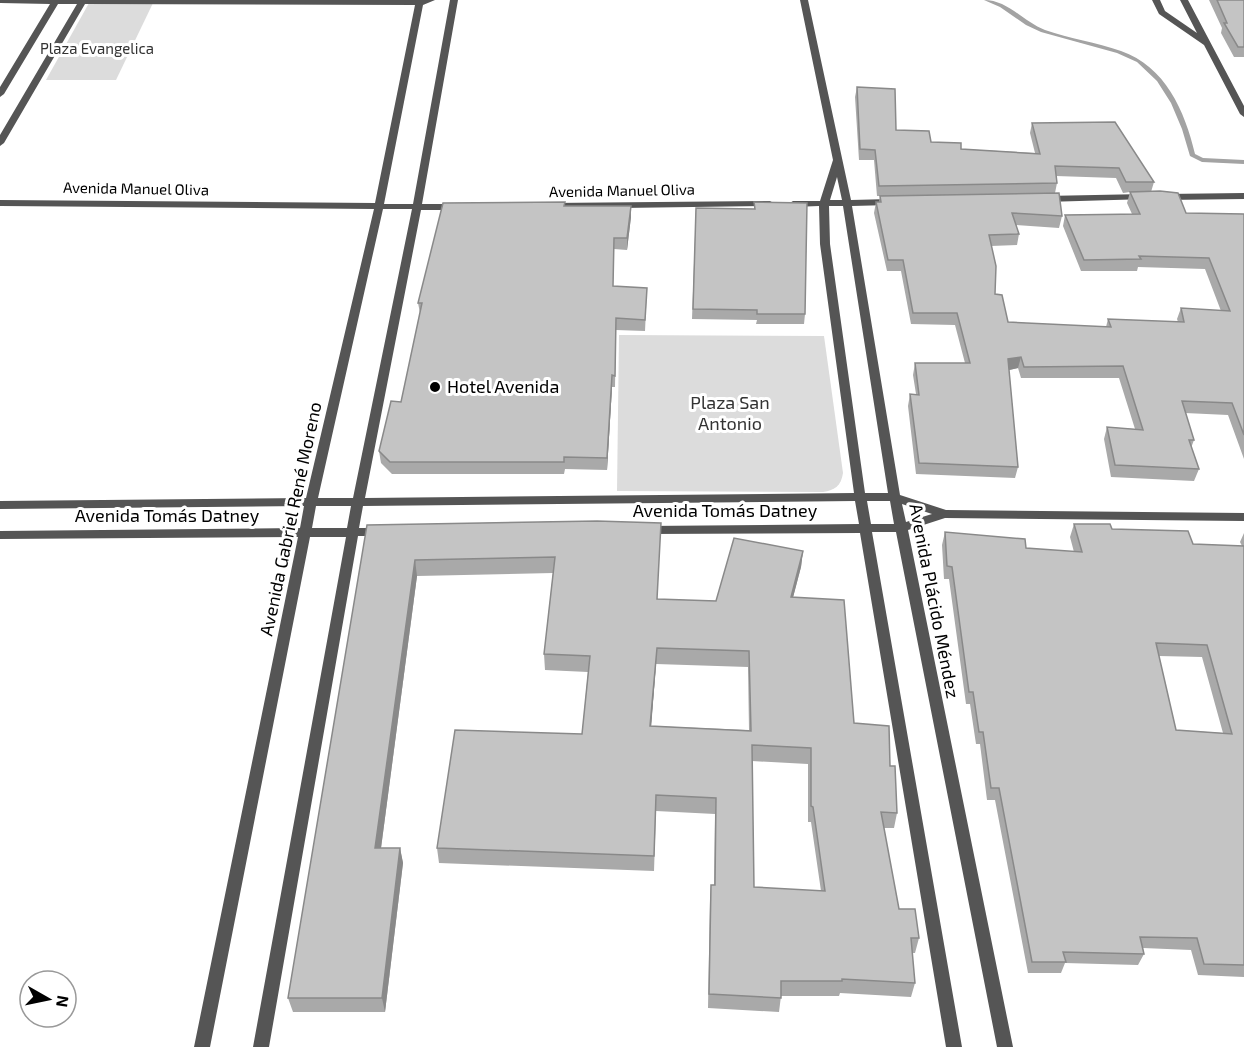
<svg xmlns="http://www.w3.org/2000/svg" width="1244" height="1047" viewBox="0 0 1244 1047" font-family="'Exo 2',sans-serif">
	<rect width="100%" height="100%" fill="#fff"/>
	<g fill="#dcdcdc">
		<path d="M 89,3 L 153,3 L 116,80 L 46,80 Z"/>
		<path d="M 619,335 L 824,336 L 843,473 C 841,486 835,490 823,492 L 617,491 Z"/>
	</g>
	<g fill="none" stroke-linecap="round" stroke-linejoin="round">
		<path fill="#a3a3a3" fill-rule="evenodd" d="M 984,0 C 1008,0 1024,22 1045,30 C 1070,39 1096,42 1121,51 C 1165,66 1185,111 1195,154 L 1203,158 L 1244,160 L 1244,164 L 1202,162 L 1190,156 L 1182,129 L 1171,103 L 1157,81 L 1137,62 L 1117,53 L 1041,32 L 1026,25 L 1000,7 Z"/>
		<g fill="#555" fill-rule="evenodd">
			<path d="M 0,0 L 435,0 L 423,5 L 384,204 L 413,204 L 450,0 L 458,0 L 422,204 L 458,204 L 463,207 L 458,210 L 421,210 L 365,498 L 854,493 L 820,244 L 819,206 L 793,207 L 788,204 L 793,201 L 820,201 L 833,160 L 800,0 L 808,0 L 851,200 L 890,199 L 895,202 L 890,205 L 852,206 L 900,495 L 946,510 L 1244,513 L 1244,521 L 945,518 L 908,530 L 1013,1047 L 997,1047 L 896,532 L 872,532 L 962,1047 L 946,1047 L 860,533 L 646,534 L 640,530 L 646,526 L 859,524 L 855,501 L 363,506 L 359,528 L 383,528 L 389,532 L 383,536 L 358,536 L 269,1047 L 253,1047 L 346,537 L 310,537 L 210,1047 L 194,1047 L 298,537 L 0,539 L 0,531 L 300,528 L 304,506 L 0,509 L 0,501 L 306,498 L 374,209 L 0,206 L 0,200 L 375,203 L 415,5 L 85,4 L 4,143 L 0,146 L 0,135 L 77,4 L 58,4 L 4,94 L 0,97 L 0,87 L 50,4 L 0,3 ZM 837,177 L 842,200 L 830,200 ZM 829,206 L 843,206 L 888,493 L 865,493 L 830,244 ZM 383,209 L 412,209 L 353,498 L 318,498 ZM 867,501 L 890,501 L 894,524 L 871,524 ZM 902,504 L 932,514 L 906,522 ZM 316,506 L 351,506 L 347,528 L 312,528 Z"/>
			<path d="M 1152,0 L 1160,0 L 1165,11 L 1197,33 L 1180,0 L 1188,0 L 1244,106 L 1244,117 L 1240,114 L 1204,45 L 1159,14 Z"/>
			<path d="M 1244,193 L 1244,199 L 1165,200 L 1160,197 L 1165,194 Z"/>
			<path d="M 1145,194 L 1150,197 L 1148,199 L 1045,202 L 1040,199 L 1045,196 Z"/>
			<path d="M 770,201 L 775,204 L 773,206 L 550,209 L 545,206 L 550,203 Z"/>
		</g>
	</g>
	<g fill="#a9a9a9" fill-rule="evenodd">
		<path d="M 1209,0 L 1244,0 L 1244,57 L 1234,57 L 1221,33 L 1222,28 Z"/>
		<path d="M 857,87 L 896,130 L 931,142 L 961,149 L 1035,153 L 1030,133 L 1032,123 L 1154,182 L 1151,192 L 1186,213 L 1244,214 L 1244,459 L 1228,415 L 1185,413 L 1194,440 L 1191,448 L 1199,469 L 1194,481 L 1111,477 L 1104,439 L 1107,427 L 1135,429 L 1119,378 L 1021,378 L 1018,368 L 1009,370 L 1018,467 L 1015,478 L 916,474 L 908,406 L 910,394 L 916,394 L 913,375 L 915,363 L 965,363 L 955,325 L 911,324 L 901,271 L 887,271 L 874,213 L 876,202 L 879,202 L 880,196 L 877,196 L 874,160 L 859,160 L 855,97 ZM 1056,176 L 1116,178 L 1123,193 L 1130,192 L 1127,203 L 1132,214 L 1065,215 L 1063,226 L 1081,271 L 1137,271 L 1138,267 L 1205,269 L 1221,311 L 1181,308 L 1177,319 L 1178,322 L 1108,319 L 1106,327 L 1008,322 L 995,294 L 991,246 L 1017,245 L 1019,234 L 1016,225 L 1059,228 L 1062,216 L 1055,193 L 1057,183 Z"/>
		<path d="M 754,202 L 805,314 L 804,324 L 756,324 L 757,320 L 692,319 L 696,208 L 754,209 Z"/>
		<path d="M 565,206 L 631,217 L 627,250 L 614,249 L 613,286 L 647,288 L 645,331 L 616,330 L 615,387 L 612,387 L 607,470 L 565,469 L 564,474 L 392,474 L 381,463 L 379,451 L 401,402 L 420,313 L 418,303 Z"/>
		<path d="M 597,521 L 658,599 L 716,601 L 803,551 L 801,567 L 793,597 L 854,723 L 890,766 L 897,813 L 894,828 L 884,828 L 899,909 L 919,938 L 915,953 L 912,953 L 915,983 L 911,997 L 840,993 L 839,996 L 781,996 L 779,1012 L 708,1008 L 710,900 L 711,885 L 714,885 L 715,814 L 656,811 L 654,871 L 439,863 L 437,848 L 582,734 L 588,672 L 545,670 L 544,654 L 553,573 L 417,576 L 381,848 L 400,848 L 403,863 L 385,1012 L 293,1012 L 288,998 L 367,525 ZM 656,664 L 748,667 L 749,730 L 651,726 ZM 752,761 L 808,764 L 808,822 L 811,822 L 821,891 L 754,887 Z"/>
		<path d="M 1074,524 L 1112,529 L 1193,544 L 1242,546 L 1240,542 L 1244,533 L 1244,977 L 1198,975 L 1191,950 L 1143,948 L 1144,954 L 1138,965 L 1065,963 L 1061,973 L 1028,973 L 995,800 L 987,800 L 980,744 L 976,744 L 970,704 L 966,704 L 949,579 L 944,579 L 942,545 L 945,532 L 1026,548 L 1074,552 L 1070,537 ZM 1159,656 L 1202,657 L 1223,733 L 1176,730 Z"/>
	</g>
	<g fill="#898989">
		<path d="M 631,206 L 631,217 L 627,250 L 627,238 Z"/>
		<path d="M 1021,357 L 1018,368 L 1005,371 L 1008,359 Z"/>
		<path d="M 612,375 L 612,387 L 607,470 L 607,458 Z"/>
		<path d="M 803,551 L 801,567 L 789,613 L 791,597 Z"/>
		<path d="M 415,560 L 417,576 L 379,863 L 375,848 Z"/>
		<path d="M 657,648 L 656,664 L 650,742 L 650,726 Z"/>
		<path d="M 400,848 L 403,863 L 385,1012 L 382,998 Z"/>
	</g>
	<g fill="#c4c4c4" stroke="#898989" stroke-width="1.5" fill-rule="evenodd">
		<path d="M 1217,0 L 1244,0 L 1244,47 L 1238,47 L 1224,23 L 1227,23 Z"/>
		<path d="M 857,87 L 895,89 L 896,130 L 929,131 L 931,142 L 961,143 L 961,149 L 1040,154 L 1032,123 L 1115,122 L 1154,182 L 1126,182 L 1119,168 L 1055,166 L 1057,183 L 879,186 L 875,150 L 860,149 Z"/>
		<path d="M 1160,191 L 1178,193 L 1186,213 L 1244,214 L 1244,435 L 1232,403 L 1182,401 L 1194,440 L 1189,440 L 1199,469 L 1115,465 L 1107,427 L 1143,430 L 1123,366 L 1024,367 L 1021,357 L 1008,359 L 1018,467 L 919,463 L 910,394 L 919,395 L 915,363 L 970,363 L 957,313 L 913,313 L 903,260 L 888,260 L 876,202 L 881,202 L 880,196 L 1059,193 L 1062,216 L 1012,213 L 1019,234 L 989,235 L 996,266 L 995,294 L 1002,295 L 1008,322 L 1111,327 L 1108,319 L 1184,322 L 1181,308 L 1230,311 L 1209,258 L 1139,256 L 1141,259 L 1084,260 L 1065,215 L 1140,214 L 1130,192 Z"/>
		<path d="M 565,202 L 564,206 L 631,206 L 627,238 L 614,238 L 613,286 L 647,288 L 645,320 L 616,318 L 615,376 L 612,375 L 607,458 L 564,457 L 564,462 L 390,462 L 379,451 L 391,401 L 401,402 L 422,303 L 418,303 L 443,203 Z"/>
		<path d="M 754,202 L 807,203 L 805,314 L 757,314 L 757,310 L 693,309 L 696,208 L 755,209 Z"/>
		<path d="M 597,521 L 661,523 L 657,599 L 716,601 L 734,538 L 803,551 L 791,597 L 844,600 L 854,723 L 889,726 L 890,766 L 895,766 L 897,813 L 881,812 L 899,909 L 915,909 L 919,938 L 911,938 L 915,983 L 842,979 L 842,981 L 781,981 L 781,998 L 709,994 L 711,885 L 715,885 L 716,798 L 656,795 L 654,856 L 437,848 L 455,730 L 582,734 L 590,656 L 544,654 L 555,557 L 415,560 L 375,848 L 400,848 L 382,998 L 288,998 L 367,525 ZM 657,648 L 749,651 L 751,731 L 650,726 ZM 752,745 L 811,748 L 811,806 L 813,807 L 825,891 L 754,887 Z"/>
		<path d="M 1074,524 L 1110,524 L 1112,529 L 1188,531 L 1193,544 L 1244,546 L 1244,965 L 1204,964 L 1197,938 L 1140,937 L 1144,954 L 1063,952 L 1066,962 L 1032,962 L 999,788 L 991,788 L 983,732 L 979,732 L 973,692 L 969,692 L 952,567 L 947,566 L 945,532 L 1025,539 L 1026,548 L 1082,552 ZM 1156,643 L 1207,645 L 1232,734 L 1176,730 Z"/>
	</g>
	<circle fill="#000" stroke="#fff" stroke-width="2" cx="435" cy="387" r="6"/>
	<g text-anchor="middle" stroke-width="6" stroke-linejoin="round" paint-order="stroke">
		<g font-size="15" fill="#333" stroke="#fff">
			<text x="97" y="54">Plaza Evangelica</text>
		</g>
		<g font-size="15" fill="#000" stroke="#fff">
			<text transform="translate(136 189) rotate(1)" y="5">Avenida Manuel Oliva</text>
			<text transform="translate(622 191) rotate(-1)" y="5">Avenida Manuel Oliva</text>
		</g>
		<g font-size="18" fill="#000" stroke="#fff" text-anchor="start">
			<text x="447" y="393">Hotel Avenida</text>
		</g>
		<g font-size="18" fill="#333" stroke="#fff">
			<text x="730" y="409">Plaza San<tspan x="730" dy="21">Antonio</tspan></text>
		</g>
		<g font-size="18" fill="#000" stroke="#fff">
			<text x="725" y="517">Avenida Tomás Datney</text>
			<text x="167" y="522">Avenida Tomás Datney</text>
			<text transform="translate(291 519) rotate(-78)" y="6">Avenida Gabriel René Moreno</text>
			<text transform="translate(934 601) rotate(79)" y="6">Avenida Plácido Méndez</text>
		</g>
	</g>
	<g transform="translate(48 999) rotate(99)"><circle r="28" fill="#ffffff" stroke="#999999" stroke-width="1.5"/>
	<path d="M0-4.5L10 22L0 15L-10 22Z" fill="#000000"/>
	<text y="-9" font-size="16" font-weight="bold" text-anchor="middle" fill="#000000">N</text>
	</g>
</svg>
